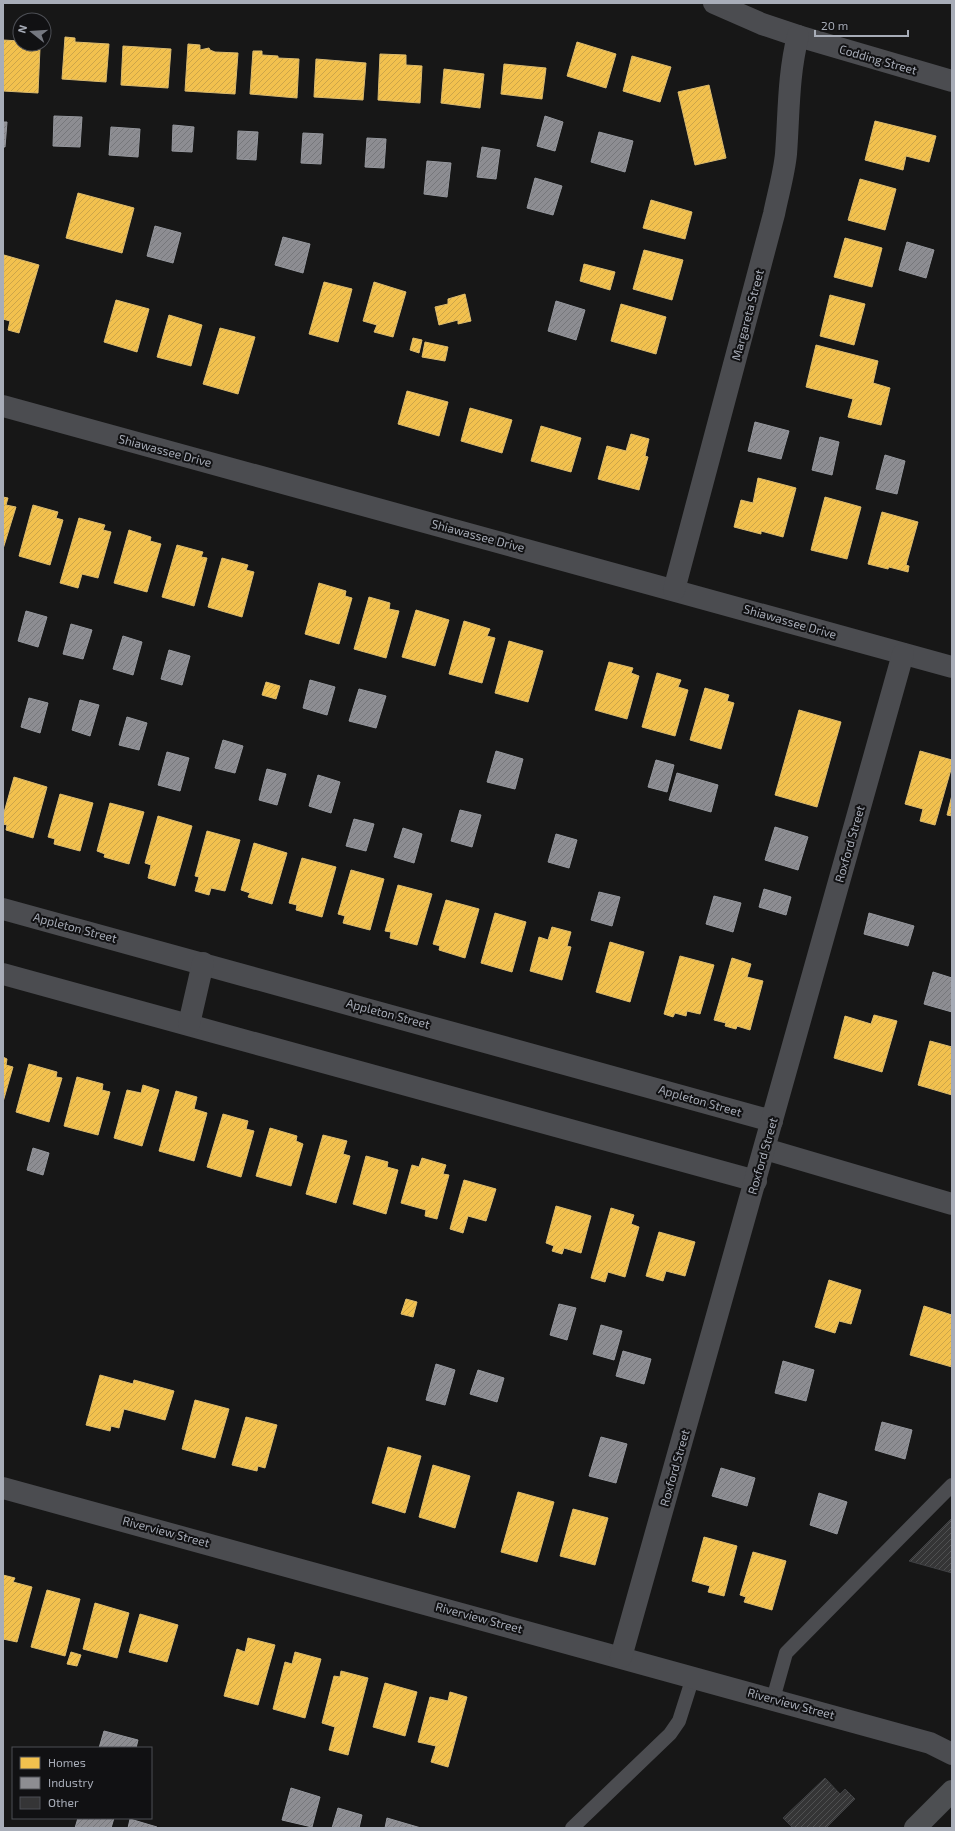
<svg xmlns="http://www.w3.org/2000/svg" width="955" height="1831" viewBox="0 0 955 1831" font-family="'Exo 2',sans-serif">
	<defs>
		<pattern id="homes-hatch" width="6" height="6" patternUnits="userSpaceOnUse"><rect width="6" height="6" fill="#f2c14e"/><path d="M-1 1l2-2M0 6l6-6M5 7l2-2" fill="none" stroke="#cca549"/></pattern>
		<pattern id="industry-hatch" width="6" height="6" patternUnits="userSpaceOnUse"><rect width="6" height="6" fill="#8d8d92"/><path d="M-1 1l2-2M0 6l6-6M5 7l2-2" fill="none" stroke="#76777b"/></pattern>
		<pattern id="building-hatch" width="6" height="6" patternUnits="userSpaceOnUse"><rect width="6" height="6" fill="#353536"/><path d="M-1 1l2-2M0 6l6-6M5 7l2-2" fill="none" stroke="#4f5051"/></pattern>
	</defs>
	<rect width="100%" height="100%" fill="#171717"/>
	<g fill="url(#homes-hatch)" stroke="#dcbb6e">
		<path d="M 65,37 L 75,38 L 75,42 L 109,44 L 106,82 L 62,79 Z"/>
		<path d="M 3,40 L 20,41 L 20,44 L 28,44 L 28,47 L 40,48 L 38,93 L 3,91 Z"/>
		<path d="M 577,42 L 616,54 L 606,88 L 567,76 Z"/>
		<path d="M 188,44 L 200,45 L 200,50 L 209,48 L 210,50 L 215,52 L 238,53 L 235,94 L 185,91 Z"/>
		<path d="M 123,46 L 171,49 L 168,88 L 121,85 Z"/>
		<path d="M 253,51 L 262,51 L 262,55 L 278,56 L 278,58 L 299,59 L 297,98 L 250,94 Z"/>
		<path d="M 380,54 L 406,55 L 406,65 L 422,66 L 420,103 L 378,100 Z"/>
		<path d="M 632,56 L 671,67 L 660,102 L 623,91 Z"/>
		<path d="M 316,59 L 366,63 L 363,100 L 314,97 Z"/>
		<path d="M 504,64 L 546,68 L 542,99 L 501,94 Z"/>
		<path d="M 444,69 L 484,74 L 480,108 L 441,103 Z"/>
		<path d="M 709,85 L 726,158 L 695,165 L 678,92 Z"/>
		<path d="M 875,121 L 936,136 L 929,162 L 906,156 L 903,170 L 865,160 Z"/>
		<path d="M 860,179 L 896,189 L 885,230 L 848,220 Z"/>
		<path d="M 78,193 L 134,208 L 122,253 L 66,238 Z"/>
		<path d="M 651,200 L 692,212 L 685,239 L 643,228 Z"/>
		<path d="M 845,238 L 882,248 L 872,287 L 834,277 Z"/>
		<path d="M 644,250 L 683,260 L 672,300 L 633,289 Z"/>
		<path d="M 4,255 L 39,265 L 19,333 L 8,330 L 10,321 L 3,319 Z"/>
		<path d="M 584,264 L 615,272 L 610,290 L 580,281 Z"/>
		<path d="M 324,282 L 352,289 L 338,342 L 309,334 Z"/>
		<path d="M 374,282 L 406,292 L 393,337 L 374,332 L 377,325 L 363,321 Z"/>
		<path d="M 465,294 L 471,321 L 458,324 L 458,320 L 439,325 L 435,307 L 448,304 L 448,299 Z"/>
		<path d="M 830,295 L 865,304 L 854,345 L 820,336 Z"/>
		<path d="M 116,300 L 149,309 L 137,352 L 104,342 Z"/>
		<path d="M 621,304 L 666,317 L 656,354 L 611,341 Z"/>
		<path d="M 169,315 L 202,325 L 191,366 L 157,357 Z"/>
		<path d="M 220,328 L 255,337 L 238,394 L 203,384 Z"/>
		<path d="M 413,338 L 422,340 L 419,353 L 410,350 Z"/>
		<path d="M 425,342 L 448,347 L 445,361 L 422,357 Z"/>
		<path d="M 816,345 L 878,361 L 873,383 L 890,388 L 881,425 L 848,417 L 853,399 L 806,387 Z"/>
		<path d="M 407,391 L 448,402 L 439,436 L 398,424 Z"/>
		<path d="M 470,408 L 512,420 L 502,453 L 461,441 Z"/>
		<path d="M 541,426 L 581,438 L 571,472 L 531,461 Z"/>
		<path d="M 631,434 L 649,439 L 645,456 L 648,457 L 639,490 L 598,479 L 607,446 L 626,451 Z"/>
		<path d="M 758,478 L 796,488 L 783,537 L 761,531 L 761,534 L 734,527 L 741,500 L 753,503 Z"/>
		<path d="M 3,497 L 8,498 L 6,505 L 16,507 L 3,549 Z"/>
		<path d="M 825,497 L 861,507 L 847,559 L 811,550 Z"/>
		<path d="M 33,505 L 58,512 L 56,518 L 63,520 L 50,565 L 19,556 Z"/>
		<path d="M 882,512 L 918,522 L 906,565 L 909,566 L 908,572 L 889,567 L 888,569 L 868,564 Z"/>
		<path d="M 79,518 L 105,525 L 103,530 L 111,532 L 98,578 L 82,574 L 78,588 L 60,583 Z"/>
		<path d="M 129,530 L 151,537 L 150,541 L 161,544 L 147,592 L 114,583 Z"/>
		<path d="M 177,545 L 203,552 L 201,557 L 207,558 L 194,606 L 162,597 Z"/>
		<path d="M 222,558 L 248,565 L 246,570 L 254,572 L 242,617 L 208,607 Z"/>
		<path d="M 319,583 L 346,591 L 345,596 L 352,598 L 339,644 L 305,634 Z"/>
		<path d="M 369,597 L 390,603 L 389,609 L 399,611 L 386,658 L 354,649 Z"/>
		<path d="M 416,610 L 449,620 L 435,666 L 402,657 Z"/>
		<path d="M 464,621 L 490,629 L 487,636 L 495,638 L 482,683 L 449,674 Z"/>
		<path d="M 509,641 L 543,651 L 528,702 L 495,693 Z"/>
		<path d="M 609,662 L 633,668 L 631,673 L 639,676 L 627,719 L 595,710 Z"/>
		<path d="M 657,673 L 681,680 L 678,687 L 688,690 L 675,736 L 642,727 Z"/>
		<path d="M 266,682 L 280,686 L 276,699 L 262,695 Z"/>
		<path d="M 705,688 L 729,695 L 727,701 L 734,703 L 721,749 L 690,740 Z"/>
		<path d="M 799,710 L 841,722 L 817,807 L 775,795 Z"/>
		<path d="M 920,751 L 952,760 L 952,766 L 935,825 L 920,821 L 923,809 L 905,804 Z"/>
		<path d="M 14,777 L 47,787 L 33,838 L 6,830 L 7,825 L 3,824 L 3,816 Z"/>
		<path d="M 60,794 L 93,803 L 80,851 L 54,844 L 55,839 L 48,837 Z"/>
		<path d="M 952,795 L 952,816 L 947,815 Z"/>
		<path d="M 110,803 L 144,812 L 129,864 L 104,857 L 105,854 L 97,851 Z"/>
		<path d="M 158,816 L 192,826 L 175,886 L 148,878 L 151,865 L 145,863 Z"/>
		<path d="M 207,831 L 240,840 L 225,891 L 211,888 L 209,895 L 195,891 L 199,877 L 195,876 Z"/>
		<path d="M 254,843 L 287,853 L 272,904 L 248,897 L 250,893 L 241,890 Z"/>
		<path d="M 302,858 L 336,867 L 322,917 L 296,910 L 297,905 L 289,903 Z"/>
		<path d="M 351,870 L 384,879 L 370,930 L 343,923 L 345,916 L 338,914 Z"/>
		<path d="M 398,885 L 432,894 L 417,945 L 390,938 L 391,932 L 385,931 Z"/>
		<path d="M 446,900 L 479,909 L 465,958 L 439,950 L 440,946 L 433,944 Z"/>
		<path d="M 495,913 L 526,922 L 512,972 L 481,963 Z"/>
		<path d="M 552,927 L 571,932 L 567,946 L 571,947 L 562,980 L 530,971 L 539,937 L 548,940 Z"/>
		<path d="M 610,942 L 644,952 L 630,1002 L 596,992 Z"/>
		<path d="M 680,956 L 714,965 L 700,1014 L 687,1011 L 686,1016 L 675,1013 L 673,1017 L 664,1014 Z"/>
		<path d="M 732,958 L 751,964 L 747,977 L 763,981 L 750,1030 L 737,1026 L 736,1029 L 725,1026 L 726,1023 L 714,1020 Z"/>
		<path d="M 874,1015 L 897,1021 L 882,1072 L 834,1058 L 845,1016 L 871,1024 Z"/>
		<path d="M 930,1041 L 952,1047 L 952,1095 L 918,1085 Z"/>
		<path d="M 3,1057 L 7,1059 L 6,1065 L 13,1067 L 3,1102 Z"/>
		<path d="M 29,1064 L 57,1072 L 56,1077 L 62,1078 L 49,1122 L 16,1112 Z"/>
		<path d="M 77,1077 L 103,1084 L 102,1090 L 110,1092 L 98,1135 L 64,1126 Z"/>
		<path d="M 143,1085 L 159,1090 L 142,1146 L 114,1138 L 127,1090 L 141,1093 Z"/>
		<path d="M 176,1091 L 197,1097 L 194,1109 L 207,1113 L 194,1161 L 159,1151 Z"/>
		<path d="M 223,1114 L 248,1121 L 246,1129 L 254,1131 L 241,1177 L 207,1167 Z"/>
		<path d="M 270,1128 L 297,1136 L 296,1141 L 303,1144 L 291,1186 L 256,1176 Z"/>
		<path d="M 323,1135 L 347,1141 L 343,1154 L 350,1156 L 336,1203 L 306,1194 Z"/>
		<path d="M 366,1156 L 388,1162 L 387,1167 L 398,1170 L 386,1214 L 353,1204 Z"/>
		<path d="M 422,1158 L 446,1165 L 443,1174 L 449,1175 L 437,1219 L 425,1216 L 426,1210 L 401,1203 L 412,1165 L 419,1167 Z"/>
		<path d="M 464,1180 L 496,1189 L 486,1221 L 468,1216 L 463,1233 L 450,1229 Z"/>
		<path d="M 556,1206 L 591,1216 L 581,1253 L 564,1248 L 562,1254 L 552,1251 L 554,1246 L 546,1243 Z"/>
		<path d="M 611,1208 L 634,1215 L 631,1224 L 639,1227 L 625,1277 L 608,1272 L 605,1282 L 591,1278 Z"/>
		<path d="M 659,1232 L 695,1242 L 685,1276 L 666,1271 L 663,1281 L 646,1276 Z"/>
		<path d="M 829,1280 L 861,1290 L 851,1324 L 839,1321 L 835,1333 L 815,1327 Z"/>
		<path d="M 406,1299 L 417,1302 L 413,1317 L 401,1314 Z"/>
		<path d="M 924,1306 L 952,1315 L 952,1367 L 910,1355 Z"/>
		<path d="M 100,1375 L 133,1384 L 134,1380 L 174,1391 L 165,1420 L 124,1409 L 119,1428 L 111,1426 L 110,1431 L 86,1425 Z"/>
		<path d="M 195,1400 L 229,1409 L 215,1458 L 182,1449 Z"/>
		<path d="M 246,1417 L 277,1425 L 265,1468 L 258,1466 L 257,1471 L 232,1465 Z"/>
		<path d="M 388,1447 L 421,1456 L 405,1513 L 372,1503 Z"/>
		<path d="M 433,1465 L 470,1476 L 455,1528 L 419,1517 Z"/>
		<path d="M 518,1492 L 554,1502 L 537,1562 L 501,1552 Z"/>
		<path d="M 573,1509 L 608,1518 L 595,1565 L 560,1556 Z"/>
		<path d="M 704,1537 L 737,1546 L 724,1596 L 708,1592 L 710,1586 L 692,1581 Z"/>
		<path d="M 753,1552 L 786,1561 L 772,1610 L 744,1602 L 746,1597 L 740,1595 Z"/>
		<path d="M 3,1575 L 15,1578 L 13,1582 L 32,1587 L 17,1642 L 3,1639 Z"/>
		<path d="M 47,1590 L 80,1599 L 65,1656 L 31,1647 Z"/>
		<path d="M 95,1603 L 129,1613 L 117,1658 L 83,1649 Z"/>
		<path d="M 140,1614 L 178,1625 L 167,1662 L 129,1652 Z"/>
		<path d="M 248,1638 L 275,1645 L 258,1705 L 224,1696 L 237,1649 L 245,1652 Z"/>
		<path d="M 71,1652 L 81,1655 L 77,1666 L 67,1664 Z"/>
		<path d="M 295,1652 L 321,1659 L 305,1718 L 273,1709 L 285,1662 L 292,1664 Z"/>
		<path d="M 341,1671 L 368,1678 L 348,1755 L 329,1750 L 335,1727 L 322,1723 L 334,1676 L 340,1677 Z"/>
		<path d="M 385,1683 L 417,1692 L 405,1736 L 373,1727 Z"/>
		<path d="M 450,1692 L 467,1697 L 448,1767 L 431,1762 L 436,1746 L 418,1742 L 430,1697 L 448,1701 Z"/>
	</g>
	<g fill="url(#industry-hatch)" stroke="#95979d">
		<path d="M 54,116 L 82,117 L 80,147 L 53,146 Z"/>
		<path d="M 545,116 L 563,122 L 555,151 L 537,146 Z"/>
		<path d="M 3,122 L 7,122 L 5,147 L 3,147 Z"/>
		<path d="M 173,125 L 194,127 L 192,152 L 172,151 Z"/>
		<path d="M 111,127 L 140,129 L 138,157 L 109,155 Z"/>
		<path d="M 238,131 L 258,132 L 256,160 L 237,159 Z"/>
		<path d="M 599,132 L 633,141 L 625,172 L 591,162 Z"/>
		<path d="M 303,133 L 323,134 L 321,164 L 301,163 Z"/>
		<path d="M 367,138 L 386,139 L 384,168 L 365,167 Z"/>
		<path d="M 482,147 L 500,150 L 496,179 L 477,177 Z"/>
		<path d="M 427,161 L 451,163 L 447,197 L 424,194 Z"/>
		<path d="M 535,178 L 562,186 L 553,215 L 527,208 Z"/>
		<path d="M 155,226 L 181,233 L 173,263 L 147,256 Z"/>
		<path d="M 283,237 L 310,244 L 303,273 L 275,265 Z"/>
		<path d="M 907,242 L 934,250 L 926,278 L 899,270 Z"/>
		<path d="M 556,301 L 585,310 L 576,340 L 548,331 Z"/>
		<path d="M 755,422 L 789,431 L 781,459 L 748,451 Z"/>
		<path d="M 820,437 L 839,442 L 832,475 L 812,470 Z"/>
		<path d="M 885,455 L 905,461 L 897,494 L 876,489 Z"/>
		<path d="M 26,611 L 47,617 L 38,647 L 18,641 Z"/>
		<path d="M 71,624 L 92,630 L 83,659 L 63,654 Z"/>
		<path d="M 123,636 L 142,642 L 133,675 L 113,669 Z"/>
		<path d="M 169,650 L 190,656 L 182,685 L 161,679 Z"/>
		<path d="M 310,680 L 335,687 L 327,715 L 303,708 Z"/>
		<path d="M 359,689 L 386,696 L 376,728 L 349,721 Z"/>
		<path d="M 29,698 L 48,703 L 40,733 L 21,727 Z"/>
		<path d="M 80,700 L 99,705 L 90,736 L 72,730 Z"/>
		<path d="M 127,717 L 147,723 L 139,750 L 119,745 Z"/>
		<path d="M 223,740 L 243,746 L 235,773 L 215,768 Z"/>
		<path d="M 496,751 L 523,759 L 515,789 L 487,782 Z"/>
		<path d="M 167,752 L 189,758 L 180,791 L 158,785 Z"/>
		<path d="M 656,760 L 674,765 L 667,792 L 648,787 Z"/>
		<path d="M 267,769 L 286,774 L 277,805 L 259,800 Z"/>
		<path d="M 677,773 L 718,785 L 711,812 L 669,800 Z"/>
		<path d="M 318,775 L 340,782 L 331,813 L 309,806 Z"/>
		<path d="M 460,810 L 481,815 L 472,847 L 451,841 Z"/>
		<path d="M 354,819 L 374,824 L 366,851 L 346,846 Z"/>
		<path d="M 775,827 L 808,837 L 798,870 L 765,860 Z"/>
		<path d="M 403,828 L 422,834 L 414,863 L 394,857 Z"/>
		<path d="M 556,834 L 577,840 L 569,868 L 548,862 Z"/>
		<path d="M 764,889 L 791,897 L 786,915 L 759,907 Z"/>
		<path d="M 599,892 L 620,897 L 612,926 L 591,920 Z"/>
		<path d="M 714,896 L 741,903 L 733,932 L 706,924 Z"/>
		<path d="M 869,913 L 914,926 L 908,946 L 864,934 Z"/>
		<path d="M 933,972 L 952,978 L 952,1012 L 924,1004 Z"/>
		<path d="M 33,1148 L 49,1153 L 43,1175 L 27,1170 Z"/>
		<path d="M 559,1304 L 576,1308 L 567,1340 L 550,1335 Z"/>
		<path d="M 601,1325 L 622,1331 L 614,1360 L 593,1354 Z"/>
		<path d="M 623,1351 L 651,1359 L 644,1384 L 616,1376 Z"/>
		<path d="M 783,1361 L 814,1370 L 806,1401 L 775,1393 Z"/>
		<path d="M 436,1364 L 455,1370 L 445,1405 L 426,1400 Z"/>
		<path d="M 478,1370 L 504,1378 L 497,1402 L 470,1394 Z"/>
		<path d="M 882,1422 L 912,1430 L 905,1459 L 875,1450 Z"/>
		<path d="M 601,1437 L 627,1444 L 616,1483 L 589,1476 Z"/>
		<path d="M 721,1468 L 755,1478 L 747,1506 L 712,1496 Z"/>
		<path d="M 819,1493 L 847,1502 L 837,1534 L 810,1525 Z"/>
		<path d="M 104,1731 L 138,1740 L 136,1748 L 99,1748 Z"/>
		<path d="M 291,1788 L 320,1797 L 312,1827 L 282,1820 Z"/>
		<path d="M 338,1808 L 362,1815 L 359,1828 L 332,1828 Z"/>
		<path d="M 78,1818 L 114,1818 L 111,1828 L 75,1828 Z"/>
		<path d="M 387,1818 L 421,1828 L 385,1828 Z"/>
		<path d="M 130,1819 L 157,1827 L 157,1828 L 128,1828 Z"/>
	</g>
	<g fill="url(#building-hatch)" stroke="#3f4043">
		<path d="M 952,1518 L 952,1573 L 909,1561 Z"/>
		<path d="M 825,1778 L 840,1794 L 845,1789 L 855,1799 L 826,1828 L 793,1828 L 783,1818 Z"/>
	</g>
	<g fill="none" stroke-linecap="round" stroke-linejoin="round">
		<g stroke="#4b4c50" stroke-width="14">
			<path d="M 773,1699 L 786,1653 L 952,1485"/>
			<path d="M 572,1828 L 670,1734 L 679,1721 L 693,1677"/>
		</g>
		<g stroke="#4b4c50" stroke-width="22">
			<path d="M 714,3 L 762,24 L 798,36 L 952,81"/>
			<path d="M 3,406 L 952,667"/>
			<path d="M 674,590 L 774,214 C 778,194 784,174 786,154 C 789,114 788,75 798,36"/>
			<path d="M 3,909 L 772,1121"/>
			<path d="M 3,974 L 756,1181"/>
			<path d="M 189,1024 L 203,963"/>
			<path d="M 765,1149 L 952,1204"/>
			<path d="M 3,1488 L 930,1743 L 952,1754"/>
			<path d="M 621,1657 L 903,654"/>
		</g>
		<path stroke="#4d4f52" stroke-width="22" d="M 915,1828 L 952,1791"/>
	</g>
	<g text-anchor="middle" stroke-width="4" stroke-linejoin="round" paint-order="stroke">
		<g font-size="12" fill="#a8adb8" stroke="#111113">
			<text transform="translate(878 60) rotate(16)" y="4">Codding Street</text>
			<text transform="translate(748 315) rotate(-75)" y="4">Margareta Street</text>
			<text transform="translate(165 451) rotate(15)" y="4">Shiawassee Drive</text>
			<text transform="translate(478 536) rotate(15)" y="4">Shiawassee Drive</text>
			<text transform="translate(790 622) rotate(16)" y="4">Shiawassee Drive</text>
			<text transform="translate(850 844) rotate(-74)" y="4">Roxford Street</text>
			<text transform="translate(75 928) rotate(15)" y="4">Appleton Street</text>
			<text transform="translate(388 1014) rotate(15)" y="4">Appleton Street</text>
			<text transform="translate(700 1101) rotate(16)" y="4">Appleton Street</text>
			<text transform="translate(763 1156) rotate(-74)" y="4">Roxford Street</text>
			<text transform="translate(675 1468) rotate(-74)" y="4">Roxford Street</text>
			<text transform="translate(166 1532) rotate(15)" y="4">Riverview Street</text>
			<text transform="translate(479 1618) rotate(15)" y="4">Riverview Street</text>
			<text transform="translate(791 1704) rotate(15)" y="4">Riverview Street</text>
		</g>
	</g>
	<rect width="955" height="1831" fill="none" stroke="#a8adb8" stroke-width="8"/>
	<rect x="12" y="1747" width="140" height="72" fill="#111113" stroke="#4d4f55"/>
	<rect x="20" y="1757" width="20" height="12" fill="#f2c14e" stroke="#4d4f55"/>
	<text x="48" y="1767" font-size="12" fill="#a8adb8">Homes</text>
	<rect x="20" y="1777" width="20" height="12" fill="#8d8d92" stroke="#4d4f55"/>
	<text x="48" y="1787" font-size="12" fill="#a8adb8">Industry</text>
	<rect x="20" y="1797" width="20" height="12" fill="#353536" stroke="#4d4f55"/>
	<text x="48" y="1807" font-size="12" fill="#a8adb8">Other</text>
	<g transform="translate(32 32) rotate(287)"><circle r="19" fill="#111113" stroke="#4d4f55"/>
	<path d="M0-3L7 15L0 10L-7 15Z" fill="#757880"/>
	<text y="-6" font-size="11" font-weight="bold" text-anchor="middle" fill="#a8adb8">N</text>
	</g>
	<path d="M815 30v6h93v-6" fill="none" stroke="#a8adb8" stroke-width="2"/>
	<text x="821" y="30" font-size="12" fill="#a8adb8" stroke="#111113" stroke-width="3" paint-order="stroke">20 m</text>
</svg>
